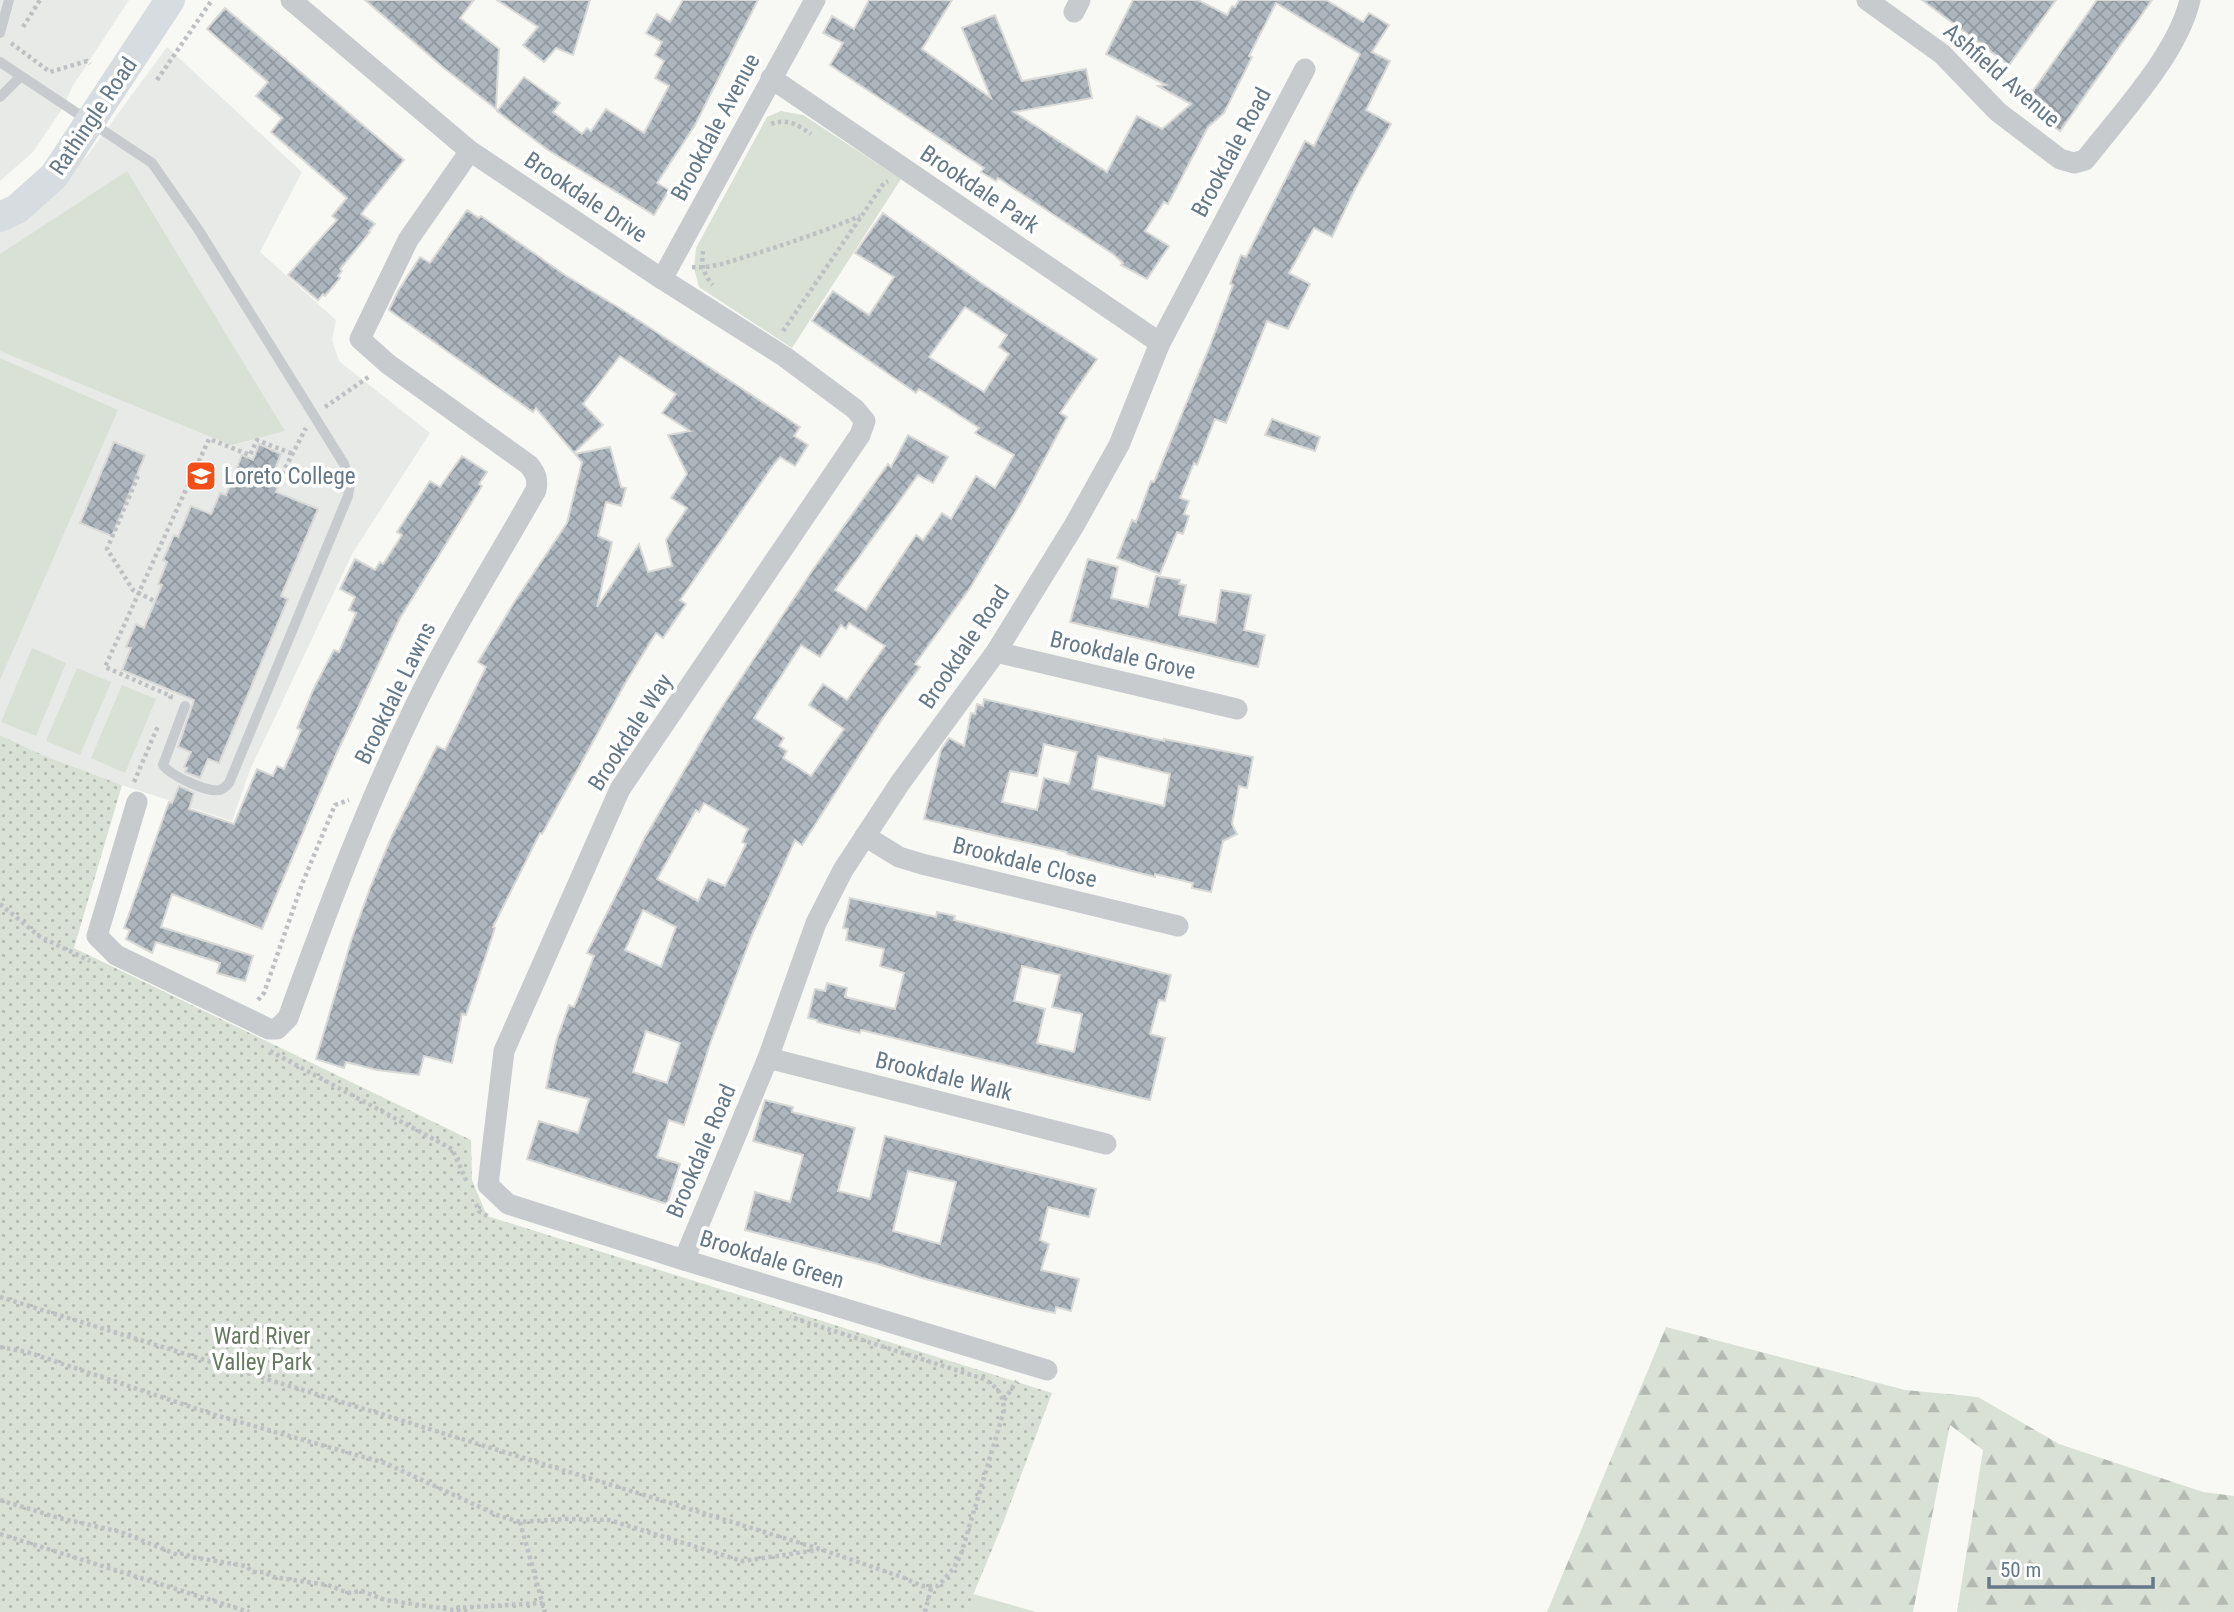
<svg xmlns="http://www.w3.org/2000/svg" width="2234" height="1612" viewBox="0 0 2234 1612" font-family="'Roboto Condensed',sans-serif">
	<defs>
		<pattern id="forest-firs" width="22" height="20" patternUnits="userSpaceOnUse" patternTransform="scale(1.75)"><rect width="22" height="20" fill="#d9e0d5"/><path d="M5 1l3.5 6h-7zM16 11l3.5 6h-7z" fill="#b4bab3"/></pattern>
		<pattern id="park-dots" width="8" height="8" patternUnits="userSpaceOnUse" patternTransform="scale(1.75)"><rect width="8" height="8" fill="#d9e0d5"/><path d="M2 2h.1M6 6h.1" fill="none" stroke="#b4bab3" stroke-width="1.8" stroke-linecap="round"/></pattern>
		<pattern id="building-cross-hatch" width="8" height="8" patternUnits="userSpaceOnUse" patternTransform="scale(1.75)"><rect width="8" height="8" fill="#adb6bc"/><path d="M0 0l8 8M0 8l8-8" fill="none" stroke="#90999f"/></pattern>
	</defs>
	<rect width="100%" height="100%" fill="#f8f8f4"/>
	<g fill="#e8eae8">
		<path d="M 0,0 L 129,0 L 72,87 L 64,106 L 33,152 L 0,181 Z"/>
		<path d="M 167,47 L 302,172 L 260,252 L 336,320 L 332,340 L 339,361 L 430,433 L 352,554 L 250,770 L 232,821 L 122,785 L 45,756 L 0,735 L 0,226 L 36,201 L 87,156 Z"/>
	</g>
	<g fill="#d9e0d5">
		<path d="M 781,111 L 803,115 L 901,179 L 792,348 L 699,287 L 694,268 L 696,248 L 767,117 Z"/>
		<path d="M 127,171 L 285,431 L 231,445 L 0,351 L 0,254 Z"/>
		<path d="M 0,358 L 118,410 L 0,680 Z"/>
		<path d="M 32,648 L 66,663 L 36,736 L 1,722 Z"/>
		<path d="M 77,668 L 111,682 L 80,755 L 46,741 Z"/>
		<path d="M 122,685 L 156,699 L 125,773 L 91,758 Z"/>
		<path d="M 973,1594 L 1036,1612 L 966,1612 Z"/>
	</g>
	<path fill="url(#forest-firs)" d="M 1666,1327 L 1905,1390 L 1978,1397 L 2059,1444 L 2203,1492 L 2234,1496 L 2234,1612 L 1957,1612 L 1983,1450 L 1950,1425 L 1913,1612 L 1547,1612 Z"/>
	<path fill="url(#park-dots)" d="M 0,735 L 45,756 L 122,785 L 74,948 L 471,1140 L 472,1180 L 487,1216 L 1052,1393 L 1003,1523 L 966,1612 L 0,1612 Z"/>
	<g fill="url(#building-cross-hatch)" stroke="#d9d9d7" stroke-width="2" fill-rule="evenodd">
		<path d="M 365,0 L 474,0 L 460,18 L 499,49 L 496,109 L 444,68 Z"/>
		<path d="M 497,0 L 590,0 L 573,55 L 556,48 L 544,62 L 523,45 L 538,27 Z"/>
		<path d="M 683,0 L 758,0 L 695,125 L 657,183 L 669,190 L 654,215 L 548,150 L 497,111 L 524,77 L 560,103 L 553,112 L 582,134 L 587,128 L 591,131 L 606,109 L 644,133 L 669,86 L 655,78 L 664,61 L 655,55 L 662,42 L 646,33 L 657,14 L 670,22 Z"/>
		<path d="M 869,0 L 952,0 L 922,49 L 991,98 L 962,28 L 995,15 L 1022,81 L 1086,69 L 1092,98 L 1014,112 L 1107,172 L 1137,116 L 1162,129 L 1191,104 L 1158,86 L 1166,85 L 1106,54 L 1133,0 L 1198,0 L 1227,15 L 1232,6 L 1235,7 L 1239,0 L 1326,0 L 1363,22 L 1369,13 L 1389,25 L 1372,52 L 1390,61 L 1366,110 L 1391,124 L 1355,189 L 1332,237 L 1314,228 L 1289,273 L 1310,284 L 1288,329 L 1267,321 L 1226,423 L 1215,419 L 1197,465 L 1194,463 L 1180,498 L 1189,501 L 1184,514 L 1189,516 L 1183,534 L 1177,532 L 1160,574 L 1117,558 L 1132,520 L 1136,522 L 1151,481 L 1154,482 L 1209,348 L 1233,285 L 1230,284 L 1241,255 L 1246,257 L 1305,141 L 1314,146 L 1360,54 L 1276,3 L 1249,56 L 1252,57 L 1224,113 L 1208,127 L 1168,204 L 1164,202 L 1145,231 L 1169,246 L 1147,279 L 1121,265 L 1123,263 L 1113,254 L 998,178 L 996,181 L 981,172 L 984,168 L 830,65 L 843,43 L 823,33 L 832,16 L 854,29 Z"/>
		<path d="M 1922,0 L 2056,0 L 2009,65 Z"/>
		<path d="M 2097,0 L 2152,0 L 2060,131 L 2023,105 Z"/>
		<path d="M 225,8 L 404,160 L 361,214 L 375,224 L 369,231 L 370,232 L 340,269 L 342,271 L 338,276 L 340,278 L 325,296 L 323,294 L 318,300 L 288,275 L 337,220 L 332,216 L 347,198 L 271,132 L 282,118 L 256,96 L 268,82 L 207,29 Z"/>
		<path d="M 467,210 L 479,218 L 481,216 L 565,275 L 626,312 L 800,427 L 794,436 L 808,445 L 795,466 L 780,457 L 774,464 L 680,600 L 686,604 L 663,638 L 656,633 L 627,680 L 542,834 L 540,833 L 493,927 L 495,928 L 466,1015 L 462,1014 L 452,1063 L 424,1056 L 419,1075 L 377,1070 L 346,1062 L 344,1068 L 316,1059 L 351,941 L 370,888 L 391,838 L 437,746 L 445,750 L 486,667 L 478,662 L 515,601 L 567,523 L 582,462 L 575,454 L 610,447 L 621,487 L 626,488 L 621,506 L 606,502 L 598,536 L 612,542 L 597,607 L 639,544 L 648,572 L 672,566 L 666,540 L 687,508 L 671,498 L 687,474 L 668,435 L 690,431 L 662,413 L 676,394 L 642,371 L 620,356 L 583,404 L 603,425 L 574,453 L 536,408 L 533,412 L 389,310 L 398,291 L 420,257 L 430,263 Z"/>
		<path d="M 883,213 L 984,285 L 1097,359 L 1060,413 L 1067,417 L 1022,501 L 970,588 L 915,664 L 920,667 L 883,718 L 802,845 L 795,840 L 752,935 L 711,1041 L 684,1125 L 669,1120 L 657,1157 L 680,1164 L 667,1204 L 527,1159 L 539,1121 L 578,1133 L 589,1099 L 546,1088 L 556,1042 L 569,1005 L 574,1007 L 594,956 L 587,953 L 644,839 L 716,716 L 814,568 L 888,464 L 891,467 L 908,435 L 948,457 L 933,483 L 918,475 L 835,590 L 866,610 L 916,535 L 923,540 L 942,513 L 951,519 L 976,476 L 995,488 L 1014,455 L 975,433 L 979,428 L 919,389 L 916,393 L 812,321 L 833,291 L 869,315 L 894,277 L 855,253 ZM 965,307 L 1007,335 L 999,347 L 1009,354 L 984,392 L 929,357 ZM 849,623 L 885,646 L 847,700 L 823,684 L 809,705 L 844,729 L 811,776 L 783,758 L 787,751 L 779,746 L 784,738 L 754,718 L 801,645 L 820,657 L 841,625 L 846,629 ZM 704,803 L 748,829 L 742,842 L 746,844 L 725,886 L 708,879 L 698,901 L 657,879 L 696,810 L 699,812 ZM 643,910 L 676,927 L 661,967 L 625,950 ZM 646,1031 L 680,1043 L 667,1083 L 633,1072 Z"/>
		<path d="M 1272,419 L 1320,437 L 1315,451 L 1265,435 Z"/>
		<path d="M 114,442 L 145,455 L 112,536 L 80,523 Z"/>
		<path d="M 259,444 L 281,454 L 274,471 L 283,474 L 276,492 L 318,509 L 281,596 L 288,599 L 219,763 L 208,759 L 200,778 L 185,772 L 187,768 L 184,767 L 191,752 L 178,747 L 194,700 L 122,670 L 131,648 L 126,647 L 136,624 L 144,628 L 162,585 L 158,584 L 167,562 L 163,560 L 174,535 L 178,537 L 191,506 L 211,514 L 220,493 L 226,495 L 242,455 L 253,460 Z"/>
		<path d="M 462,456 L 487,472 L 479,484 L 482,486 L 400,618 L 335,757 L 262,929 L 172,894 L 161,927 L 253,956 L 245,981 L 217,973 L 220,963 L 156,942 L 152,953 L 126,939 L 130,930 L 124,928 L 169,802 L 172,803 L 179,786 L 194,793 L 189,809 L 234,824 L 257,769 L 273,776 L 277,766 L 284,769 L 301,730 L 297,728 L 314,688 L 334,650 L 339,652 L 356,613 L 349,610 L 355,597 L 340,589 L 355,559 L 375,570 L 380,562 L 383,564 L 402,535 L 397,532 L 430,481 L 440,487 Z"/>
		<path d="M 1088,559 L 1118,567 L 1111,598 L 1148,607 L 1156,576 L 1180,580 L 1179,584 L 1186,585 L 1179,615 L 1216,623 L 1221,590 L 1251,595 L 1244,630 L 1265,635 L 1258,667 L 1070,622 Z"/>
		<path d="M 984,699 L 1164,741 L 1164,739 L 1253,757 L 1247,788 L 1239,786 L 1232,824 L 1237,834 L 1223,841 L 1211,892 L 1192,888 L 1193,883 L 1155,874 L 1155,877 L 1067,854 L 1067,852 L 924,819 L 941,750 L 949,738 L 964,746 L 971,713 L 975,714 L 977,704 L 983,706 ZM 1044,744 L 1077,752 L 1069,784 L 1044,778 L 1037,810 L 1002,802 L 1010,771 L 1037,776 ZM 1098,756 L 1170,774 L 1164,806 L 1092,789 Z"/>
		<path d="M 850,898 L 936,917 L 937,912 L 955,916 L 954,920 L 1171,975 L 1165,1001 L 1159,1000 L 1150,1034 L 1165,1038 L 1150,1100 L 861,1030 L 860,1033 L 817,1022 L 817,1020 L 808,1018 L 815,989 L 825,991 L 827,983 L 847,988 L 845,997 L 895,1009 L 904,973 L 880,966 L 884,949 L 846,940 L 848,929 L 843,928 ZM 1022,966 L 1060,975 L 1052,1007 L 1082,1014 L 1074,1052 L 1037,1043 L 1045,1009 L 1014,1001 Z"/>
		<path d="M 765,1100 L 793,1107 L 792,1112 L 855,1128 L 838,1191 L 870,1199 L 885,1136 L 1096,1189 L 1089,1217 L 1048,1207 L 1040,1240 L 1049,1244 L 1041,1270 L 1079,1279 L 1071,1311 L 1056,1307 L 1055,1313 L 1032,1308 L 922,1278 L 878,1264 L 745,1230 L 755,1192 L 790,1202 L 803,1155 L 753,1141 ZM 908,1171 L 956,1182 L 940,1244 L 893,1231 Z"/>
	</g>
	<g fill="none" stroke-linecap="round" stroke-linejoin="round">
		<g stroke="#bec1c3" stroke-width="4.5" stroke-dasharray="3.5 3.5" stroke-linecap="butt">
			<path d="M 23,27 L 40,0"/>
			<path d="M 11,43 L 50,72 L 87,61 L 90,64"/>
			<path d="M 157,80 L 212,0"/>
			<path d="M 771,124 C 787,118 798,125 811,134"/>
			<path d="M 703,251 C 701,264 704,276 713,285"/>
			<path d="M 692,267 C 712,269 731,261 751,255 C 788,244 824,231 860,216"/>
			<path d="M 783,331 L 884,183 L 888,181"/>
			<path d="M 325,407 L 370,376"/>
			<path d="M 282,474 L 306,428"/>
			<path d="M 138,476 L 107,549 L 133,590 L 162,605"/>
			<path d="M 170,699 L 171,696 L 105,667 L 209,439 L 250,455 L 257,440 L 293,454"/>
			<path d="M 134,782 L 158,726"/>
			<path d="M 0,904 L 39,936 L 90,961"/>
			<path d="M 258,1000 L 264,993 L 302,884 L 335,805 L 349,800"/>
			<path d="M 270,1051 L 452,1149 L 467,1182"/>
			<path d="M 476,1204 L 479,1211 L 489,1217"/>
			<path d="M 0,1297 L 823,1550 L 902,1577 L 922,1586 L 938,1586 L 954,1568 L 961,1554 L 1003,1414 C 1006,1398 998,1387 984,1379 L 790,1317"/>
			<path d="M 0,1347 L 27,1352 L 215,1415 L 385,1463 L 497,1515 L 520,1522 L 565,1519 L 609,1520 L 742,1561 L 818,1550"/>
			<path d="M 1004,1400 L 1017,1381"/>
			<path d="M 0,1500 L 59,1518 L 121,1532 L 178,1555 L 184,1553 L 191,1557 L 246,1566 L 253,1572 L 264,1572 L 273,1577 L 328,1585 L 348,1593 L 362,1591 L 385,1600 L 468,1612"/>
			<path d="M 520,1522 L 545,1612"/>
			<path d="M 0,1534 L 249,1612"/>
			<path d="M 456,1608 L 543,1603"/>
			<path d="M 925,1612 L 931,1588"/>
		</g>
		<g stroke="#c7cbce" stroke-width="10">
			<path d="M 0,33 L 9,0"/>
			<path d="M 0,62 L 152,163 L 198,229 L 344,464 L 350,483 L 348,496 L 229,783 C 225,787 225,788 220,790 C 207,793 170,775 163,765 L 185,706"/>
			<path d="M 0,97 L 20,77"/>
		</g>
		<g stroke="#c7cbce" stroke-width="21">
			<path d="M 291,0 L 470,151 L 662,279 L 785,357 L 855,409 L 865,421 L 860,435 L 620,789 L 504,1051 L 488,1185 L 508,1204 L 684,1260 L 1047,1370"/>
			<path d="M 1867,0 L 1942,54 L 1998,112 L 2060,159 L 2074,163 L 2085,160 C 2120,115 2177,55 2190,0"/>
			<path d="M 1074,12 L 1080,0"/>
			<path d="M 771,78 L 1160,343"/>
			<path d="M 662,279 L 815,0"/>
			<path d="M 996,652 L 1237,709"/>
			<path d="M 137,802 L 97,936 L 116,955 L 269,1029 L 277,1029 L 288,1018 C 326,913 365,809 414,708 C 450,633 495,563 536,490 C 538,479 536,474 529,465 L 388,364 L 360,339 L 408,240 L 470,151"/>
			<path d="M 865,836 L 899,857 L 922,864 L 1178,926"/>
			<path d="M 768,1058 L 1106,1144"/>
			<path d="M 684,1260 L 768,1058 L 816,923 L 843,870 L 900,783 L 996,652 L 1075,524 L 1119,445 L 1160,343 L 1305,69"/>
		</g>
		<path stroke="#d6dce0" stroke-width="30" d="M 0,217 L 17,209 L 54,176 L 170,0"/>
	</g>
	<defs>
		<g id="school-square" transform="scale(1.575)"><rect x="-9" y="-9" width="18" height="18" rx="4" fill="#f44d18" stroke="#fff"/><path d="M0-5L7-2L0 1L-7-2ZM-4 1L0 2.5L4 1V4Q0 6-4 4Z" fill="#fff"/></g>
	</defs>
	<g fill-rule="evenodd">
		<use href="#school-square" x="201" y="476"/>
	</g>
	<g text-anchor="middle" stroke-width="7" stroke-linejoin="round" paint-order="stroke">
		<g font-size="23" fill="#647888" stroke="#fff">
			<text transform="translate(2002 75) rotate(41)" y="8">Ashfield Avenue</text>
			<text transform="translate(93 116) rotate(-56)" y="8">Rathingle Road</text>
			<text transform="translate(715 127) rotate(-62)" y="8">Brookdale Avenue</text>
			<text transform="translate(1231 152) rotate(-62)" y="8">Brookdale Road</text>
			<text transform="translate(980 189) rotate(34)" y="8">Brookdale Park</text>
			<text transform="translate(586 197) rotate(34)" y="8">Brookdale Drive</text>
			<text transform="translate(964 647) rotate(-56)" y="8">Brookdale Road</text>
			<text transform="translate(1123 655) rotate(13)" y="8">Brookdale Grove</text>
			<text transform="translate(395 693) rotate(-64)" y="8">Brookdale Lawns</text>
			<text transform="translate(630 732) rotate(-57)" y="8">Brookdale Way</text>
			<text transform="translate(1025 862) rotate(14)" y="8">Brookdale Close</text>
			<text transform="translate(944 1076) rotate(14)" y="8">Brookdale Walk</text>
			<text transform="translate(701 1151) rotate(-67)" y="8">Brookdale Road</text>
			<text transform="translate(772 1259) rotate(17)" y="8">Brookdale Green</text>
		</g>
		<g font-size="23" fill="#647888" stroke="#fff" text-anchor="start">
			<text x="224" y="484">Loreto College</text>
		</g>
		<g font-size="23" fill="#657a5f" stroke="#fff">
			<text x="262" y="1344">Ward River<tspan x="262" dy="26">Valley Park</tspan></text>
		</g>
	</g>
	<path d="M1989 1577v10h164v-10" fill="none" stroke="#647888" stroke-width="3.5"/>
	<text x="2000" y="1577" font-size="21" fill="#647888" stroke="#ffffff" stroke-width="5" paint-order="stroke">50 m</text>
</svg>
